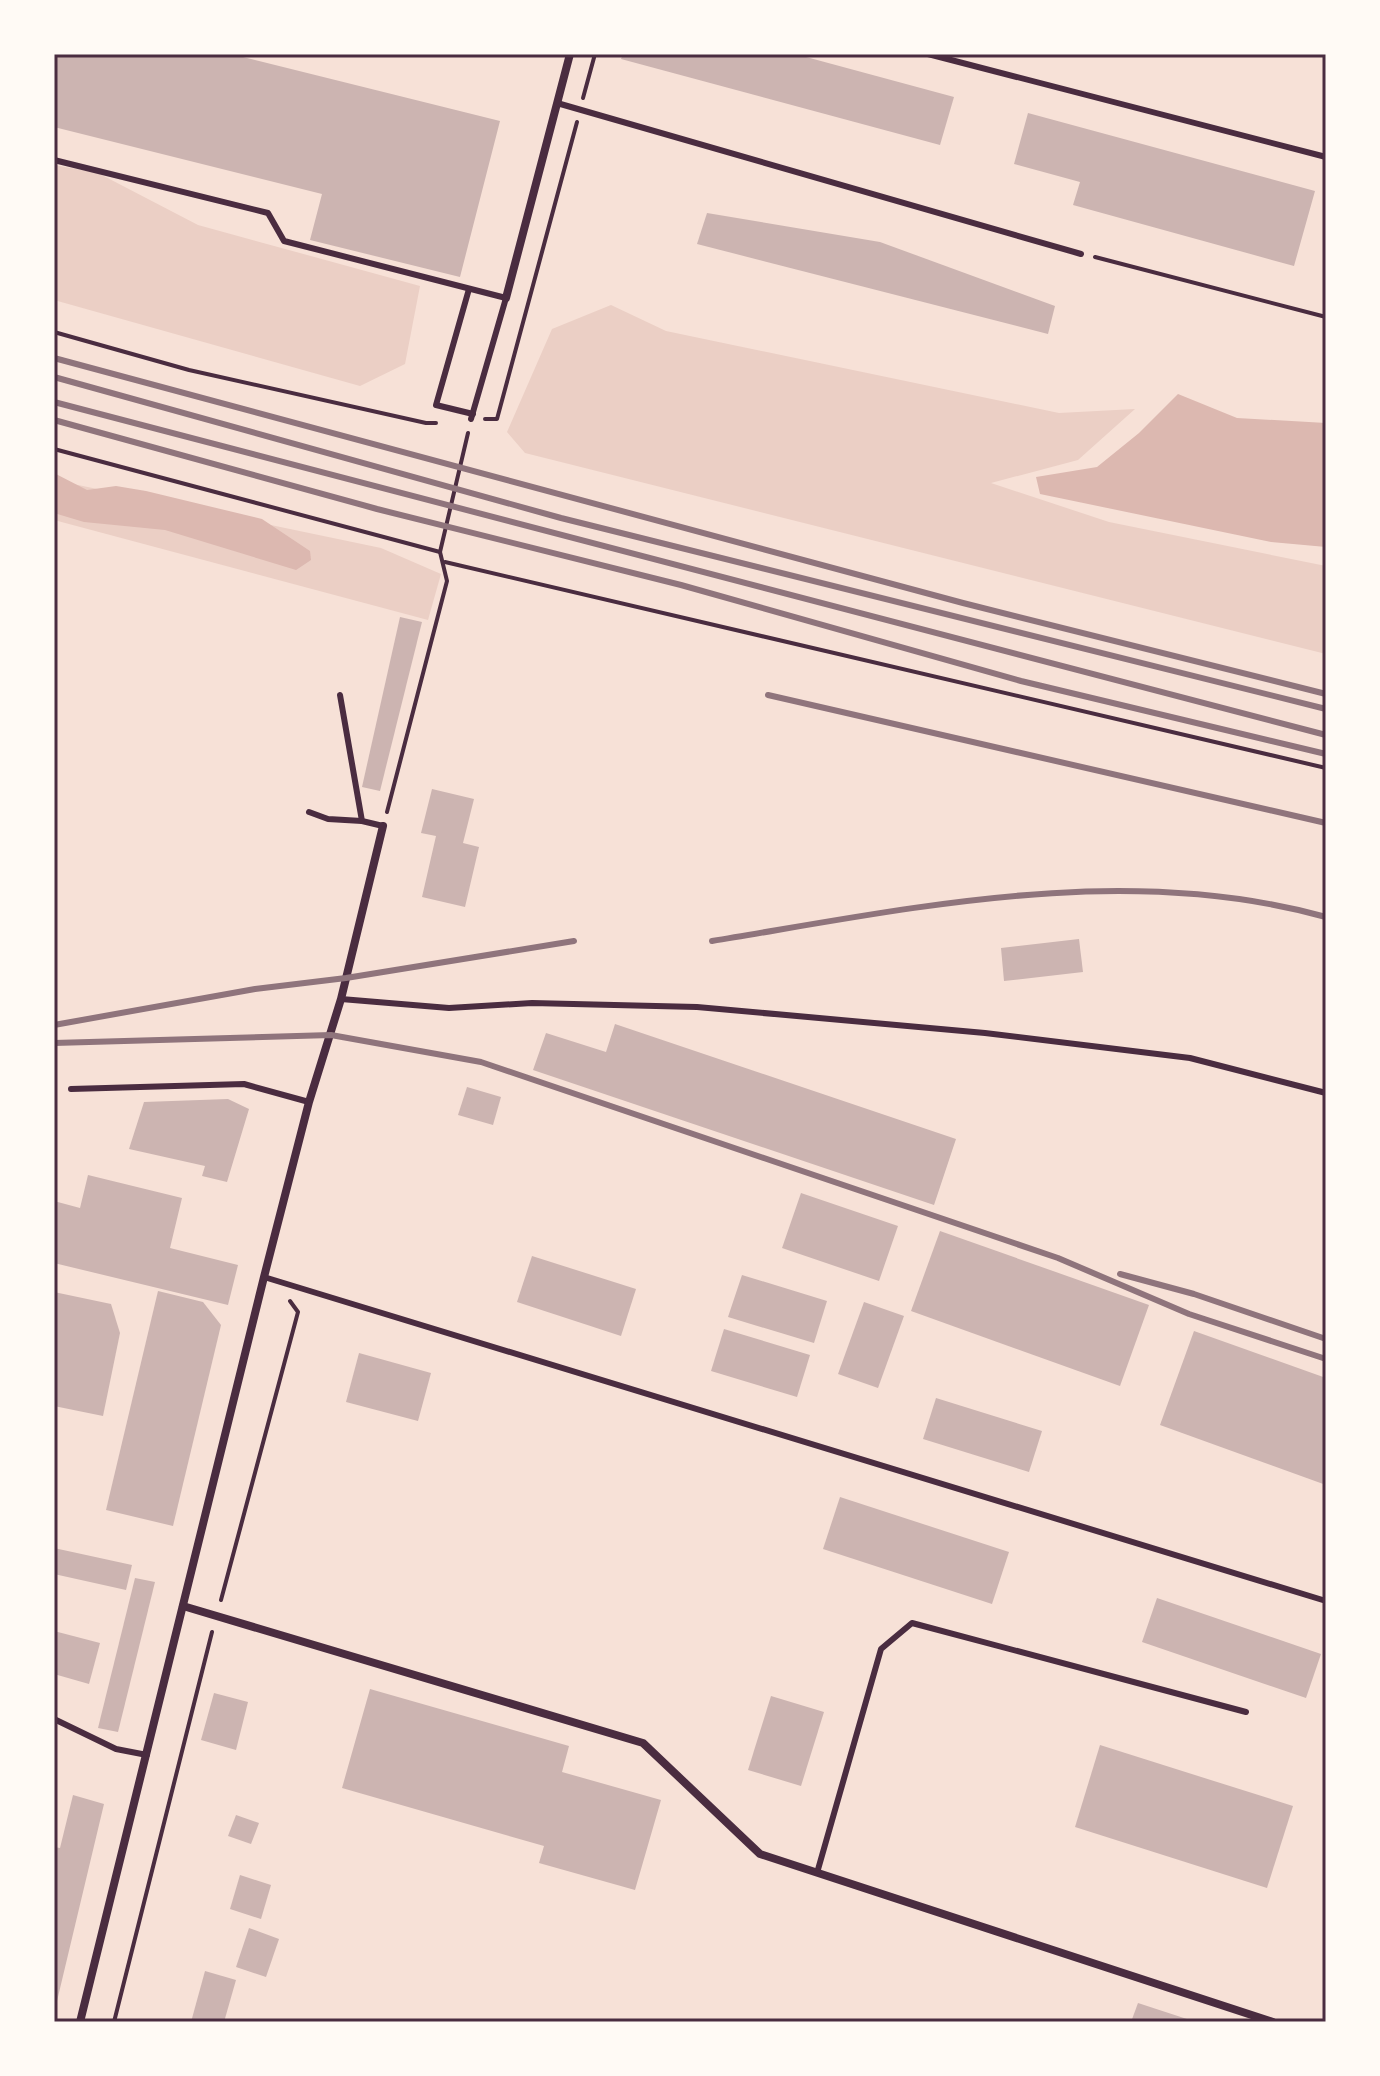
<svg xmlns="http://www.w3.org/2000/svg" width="1380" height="2076" viewBox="0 0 1380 2076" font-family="Merriweather,serif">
	<rect width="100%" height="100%" fill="#f7e1d7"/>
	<g fill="#ebcfc5">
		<path d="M 54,165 L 98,173 L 198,225 L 420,286 L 405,364 L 360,386 L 54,300 Z"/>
		<path d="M 611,305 L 666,331 L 1059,413 L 1135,409 L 1078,460 L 991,483 L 1109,522 L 1326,566 L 1326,654 L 525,453 L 507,432 L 552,329 Z"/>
		<path d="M 54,480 L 381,548 L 441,574 L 428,620 L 54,520 Z"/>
	</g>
	<g fill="#dcb8b0">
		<path d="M 1178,394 L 1237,418 L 1326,423 L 1326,547 L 1271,542 L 1040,494 L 1036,477 L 1097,467 L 1139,433 Z"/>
		<path d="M 54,473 L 87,490 L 116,486 L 146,491 L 262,519 L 310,551 L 311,560 L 296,570 L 165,530 L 84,522 L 54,513 Z"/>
	</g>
	<g fill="#ccb4b1">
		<path d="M 54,54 L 231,54 L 500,121 L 460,277 L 310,240 L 322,194 L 54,127 Z"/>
		<path d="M 623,54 L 795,54 L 954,97 L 940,145 L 621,59 Z"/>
		<path d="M 1028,113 L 1315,191 L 1294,266 L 1073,205 L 1080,182 L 1014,164 Z"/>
		<path d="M 707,213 L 880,242 L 1055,306 L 1048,334 L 697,244 Z"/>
		<path d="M 400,617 L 422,622 L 380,791 L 362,787 Z"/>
		<path d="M 432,789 L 474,799 L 463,843 L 479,847 L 465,907 L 422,897 L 436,836 L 421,833 Z"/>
		<path d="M 1079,939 L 1083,972 L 1004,981 L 1001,948 Z"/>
		<path d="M 615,1024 L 956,1139 L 934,1205 L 533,1070 L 546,1033 L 606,1052 Z"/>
		<path d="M 467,1087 L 501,1097 L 493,1125 L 458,1115 Z"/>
		<path d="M 228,1099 L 249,1109 L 227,1182 L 202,1176 L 205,1166 L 129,1149 L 144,1102 Z"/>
		<path d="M 88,1175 L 182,1198 L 170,1248 L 238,1265 L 228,1305 L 54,1263 L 54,1201 L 80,1208 Z"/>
		<path d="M 801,1193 L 898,1226 L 879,1281 L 782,1248 Z"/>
		<path d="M 940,1231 L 1149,1305 L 1120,1386 L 911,1311 Z"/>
		<path d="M 532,1256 L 636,1289 L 621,1336 L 517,1302 Z"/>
		<path d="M 742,1275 L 827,1301 L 814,1343 L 728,1317 Z"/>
		<path d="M 158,1291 L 203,1302 L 221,1325 L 173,1526 L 106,1510 Z"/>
		<path d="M 54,1292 L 111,1304 L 120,1333 L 103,1416 L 54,1406 Z"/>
		<path d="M 864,1302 L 904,1316 L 878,1388 L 838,1374 Z"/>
		<path d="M 724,1329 L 810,1355 L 797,1397 L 711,1371 Z"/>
		<path d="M 1194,1331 L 1326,1378 L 1326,1485 L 1160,1425 Z"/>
		<path d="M 359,1353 L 431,1373 L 418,1421 L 346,1402 Z"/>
		<path d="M 936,1398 L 1042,1431 L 1029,1472 L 923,1439 Z"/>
		<path d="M 840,1497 L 1009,1552 L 992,1604 L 823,1549 Z"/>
		<path d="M 54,1548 L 132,1565 L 126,1590 L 54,1574 Z"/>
		<path d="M 135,1578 L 155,1582 L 118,1732 L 98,1728 Z"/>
		<path d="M 1157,1598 L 1321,1654 L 1306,1698 L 1142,1642 Z"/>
		<path d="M 54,1631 L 100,1643 L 89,1684 L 54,1674 Z"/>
		<path d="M 370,1689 L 569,1746 L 562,1772 L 661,1800 L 635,1890 L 539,1863 L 544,1846 L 342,1788 Z"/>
		<path d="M 214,1693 L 248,1702 L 236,1750 L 201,1740 Z"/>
		<path d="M 771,1696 L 824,1712 L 801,1786 L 748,1770 Z"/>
		<path d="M 1100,1745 L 1293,1806 L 1267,1888 L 1075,1827 Z"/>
		<path d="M 73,1795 L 104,1804 L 57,2001 L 54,2000 L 54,1847 L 60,1848 Z"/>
		<path d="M 236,1815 L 259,1823 L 251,1844 L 228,1836 Z"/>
		<path d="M 240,1875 L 271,1885 L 261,1919 L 230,1909 Z"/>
		<path d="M 249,1928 L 279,1939 L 266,1977 L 236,1967 Z"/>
		<path d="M 205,1971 L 236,1980 L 224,2022 L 191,2022 Z"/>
		<path d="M 1138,2003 L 1193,2021 L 1193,2022 L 1131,2022 Z"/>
	</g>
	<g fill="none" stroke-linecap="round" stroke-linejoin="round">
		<g stroke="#4a2c40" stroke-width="4">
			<path d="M 583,98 L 595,54"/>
			<path d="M 1095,257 L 1326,317"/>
			<path d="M 54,332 L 189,370 L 426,423 L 436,423"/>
			<path d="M 485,419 L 497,419 L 577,122"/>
			<path d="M 54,449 L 440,552"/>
			<path d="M 445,562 L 1326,768"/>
			<path d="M 387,812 L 447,581 L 440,552 L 468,433"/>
			<path d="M 221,1600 L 298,1312 L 290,1301"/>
			<path d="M 114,2022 L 212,1632"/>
		</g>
		<g stroke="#4a2c40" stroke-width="6">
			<path d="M 928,54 L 1326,157"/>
			<path d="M 557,103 L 1081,254"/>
			<path d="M 54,160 L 268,213 L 284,241 L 506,298 L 471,419"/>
			<path d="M 469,289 L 436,405 L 473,414"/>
			<path d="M 340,695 L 362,821 L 383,826"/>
			<path d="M 309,812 L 328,819 L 362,821"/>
			<path d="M 341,999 L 449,1008 L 532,1003 L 697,1007 L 985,1033 L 1190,1058 L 1326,1093"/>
			<path d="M 71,1089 L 244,1084 L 309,1102"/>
			<path d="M 264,1277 L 1326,1601"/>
			<path d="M 54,1719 L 116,1749 L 147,1755"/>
			<path d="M 817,1873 L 881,1649 L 912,1623 L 1246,1712"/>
		</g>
		<g stroke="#4a2c40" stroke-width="8">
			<path d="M 506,298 L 570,54"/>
			<path d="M 183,1606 L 643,1743 L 760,1854 L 1273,2022"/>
			<path d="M 80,2022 L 264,1277 L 309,1102 L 341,999 L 383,826"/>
		</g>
		<g stroke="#8f747c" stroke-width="6">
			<path d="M 54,358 L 963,603 L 1326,694"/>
			<path d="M 54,377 L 561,518 L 1326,709"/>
			<path d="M 54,402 L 1326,735"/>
			<path d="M 54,420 L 377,509 L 681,585 L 1021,681 L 1326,754"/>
			<path d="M 768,695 L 1326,823"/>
			<path d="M 712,941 C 913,908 1124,861 1326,917"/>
			<path d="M 54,1025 L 255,989 L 346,978 L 574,941"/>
			<path d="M 54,1043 L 331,1035 L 481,1062 L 1058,1258 L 1189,1314 L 1326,1359"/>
			<path d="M 1120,1274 L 1194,1294 L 1326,1339"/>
		</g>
	</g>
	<rect width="1380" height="2076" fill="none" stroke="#fffaf5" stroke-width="112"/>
	<rect x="56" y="56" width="1268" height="1964" fill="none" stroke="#4a2c40" stroke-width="3"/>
</svg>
